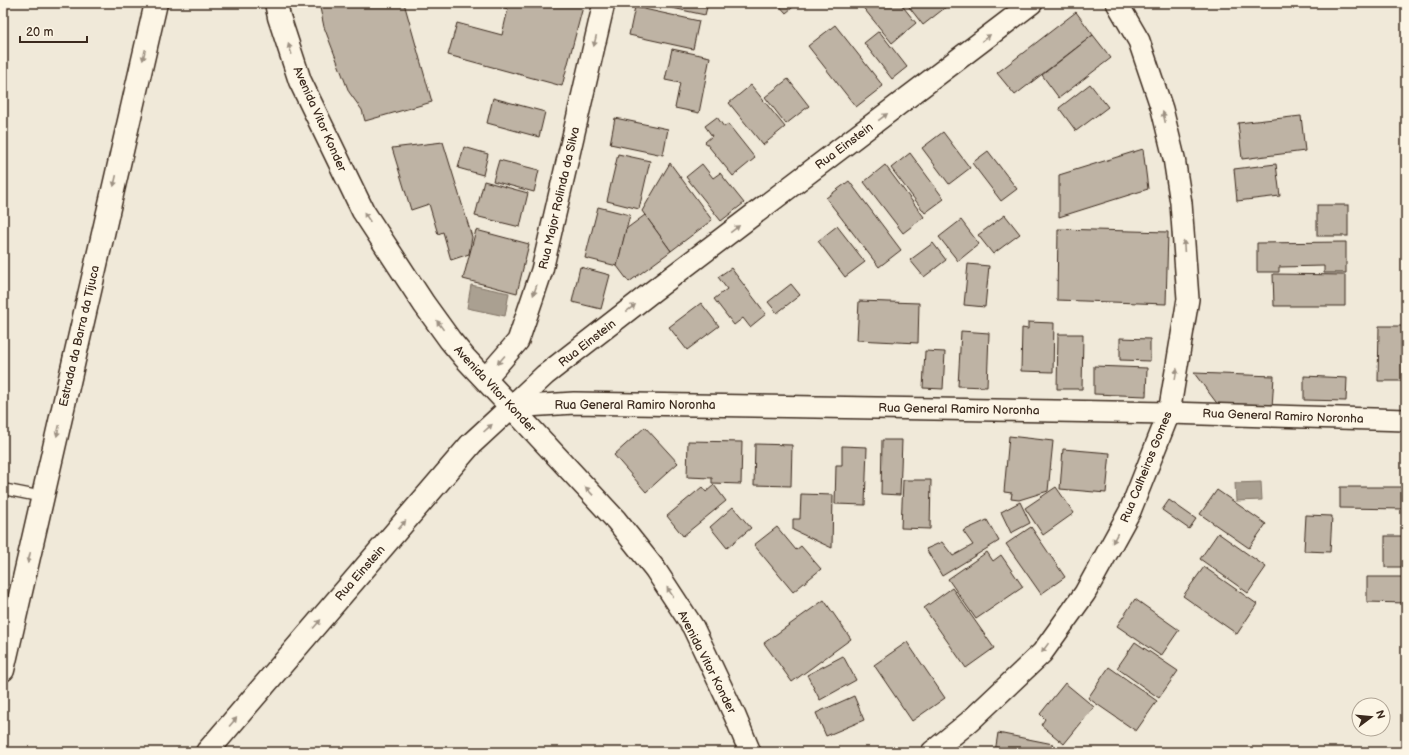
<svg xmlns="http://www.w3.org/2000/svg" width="1409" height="755" viewBox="0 0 1409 755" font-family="'Balsamiq Sans',sans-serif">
	<rect width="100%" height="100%" fill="#f0e9d9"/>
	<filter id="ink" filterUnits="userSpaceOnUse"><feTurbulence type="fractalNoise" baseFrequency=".025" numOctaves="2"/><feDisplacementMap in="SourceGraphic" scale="8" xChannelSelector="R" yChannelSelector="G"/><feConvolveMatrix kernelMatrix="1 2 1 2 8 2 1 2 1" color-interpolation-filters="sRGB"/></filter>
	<g filter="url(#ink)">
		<g fill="#aaa091" stroke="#7e7163">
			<path d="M 471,285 L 509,293 L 505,316 L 467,308 Z"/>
			<path d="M 1261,482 L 1262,500 L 1236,501 L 1235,483 Z"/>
		</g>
		<g fill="#beb3a4" stroke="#3b2a1e">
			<path d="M 319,3 L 404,3 L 432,102 L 365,121 L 362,110 L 349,92 L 324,27 Z"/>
			<path d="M 488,3 L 584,3 L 562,86 L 448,55 L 457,23 L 502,35 L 508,9 Z"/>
			<path d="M 649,3 L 708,3 L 705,15 Z"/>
			<path d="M 777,3 L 798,3 L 786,13 Z"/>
			<path d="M 863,3 L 900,3 L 916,23 L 892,43 L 861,5 Z"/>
			<path d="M 906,3 L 943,3 L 946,7 L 923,25 Z"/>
			<path d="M 635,7 L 699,21 L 693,49 L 629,35 Z"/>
			<path d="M 1076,12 L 1093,35 L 1015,95 L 997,73 Z"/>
			<path d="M 835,25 L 883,86 L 856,107 L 808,46 Z"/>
			<path d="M 879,31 L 907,67 L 892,79 L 864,43 Z"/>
			<path d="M 1093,35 L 1111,58 L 1059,98 L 1042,75 Z"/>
			<path d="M 672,49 L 710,57 L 699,113 L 675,108 L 680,83 L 665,80 Z"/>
			<path d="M 788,79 L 809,106 L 786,124 L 765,97 Z"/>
			<path d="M 1090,84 L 1108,107 L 1076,131 L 1059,108 Z"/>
			<path d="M 751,85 L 785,127 L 763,145 L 729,103 Z"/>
			<path d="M 493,98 L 545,112 L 539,137 L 487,123 Z"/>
			<path d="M 1301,116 L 1305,151 L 1242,159 L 1238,123 Z"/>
			<path d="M 717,117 L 724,127 L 728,124 L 755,158 L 733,176 L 705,142 L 712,136 L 705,126 Z"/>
			<path d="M 615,118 L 668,129 L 663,155 L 610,144 Z"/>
			<path d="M 943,132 L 970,168 L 949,184 L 922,148 Z"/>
			<path d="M 443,142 L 472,237 L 469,254 L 451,260 L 443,232 L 438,234 L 429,204 L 411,210 L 392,148 Z"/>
			<path d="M 464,147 L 488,154 L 483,175 L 458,168 Z"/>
			<path d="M 1143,149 L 1148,189 L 1059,217 L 1059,175 Z"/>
			<path d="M 988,151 L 1017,189 L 1001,201 L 972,163 Z"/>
			<path d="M 910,153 L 944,199 L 925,213 L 891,168 Z"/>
			<path d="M 618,154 L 650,161 L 639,209 L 607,201 Z"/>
			<path d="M 499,160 L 539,170 L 534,192 L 493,181 Z"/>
			<path d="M 670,163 L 712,220 L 671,251 L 642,211 Z"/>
			<path d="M 702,164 L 713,178 L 720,173 L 744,203 L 721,221 L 686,177 Z"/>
			<path d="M 1276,164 L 1280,196 L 1237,201 L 1234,169 Z"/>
			<path d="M 885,165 L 924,217 L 903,233 L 864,182 Z"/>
			<path d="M 484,181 L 528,193 L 520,227 L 475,216 Z"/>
			<path d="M 849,181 L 901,250 L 879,267 L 826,198 Z"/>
			<rect x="1317" y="205" width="31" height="31"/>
			<path d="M 598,207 L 630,215 L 617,266 L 585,258 Z"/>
			<path d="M 645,215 L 671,251 L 629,282 L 617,266 L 626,229 Z"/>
			<path d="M 1005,215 L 1020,234 L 993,254 L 978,235 Z"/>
			<path d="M 961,220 L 979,244 L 958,261 L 939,237 Z"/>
			<path d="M 837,226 L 865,262 L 845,277 L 818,241 Z"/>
			<path d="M 1058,229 L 1168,232 L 1166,304 L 1057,300 Z"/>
			<path d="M 476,230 L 529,244 L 517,293 L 463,279 Z"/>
			<path d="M 1346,242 L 1346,273 L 1324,273 L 1324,266 L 1279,267 L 1279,272 L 1257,272 L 1257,243 Z"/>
			<path d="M 933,243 L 946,260 L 924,277 L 910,260 Z"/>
			<path d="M 968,264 L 989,266 L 985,307 L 964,305 Z"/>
			<path d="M 580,267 L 610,275 L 601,309 L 572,302 Z"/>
			<path d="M 731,268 L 766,314 L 750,327 L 743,318 L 734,325 L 714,299 L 727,289 L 718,277 Z"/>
			<path d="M 1273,274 L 1345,275 L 1345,306 L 1274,306 Z"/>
			<path d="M 791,284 L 800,295 L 777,313 L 768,302 Z"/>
			<path d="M 859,301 L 919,303 L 918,343 L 857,340 Z"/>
			<path d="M 701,303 L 719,326 L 687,350 L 669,327 Z"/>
			<path d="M 1028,322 L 1054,323 L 1053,372 L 1021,371 L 1022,328 L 1028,329 Z"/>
			<path d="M 1379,326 L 1406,326 L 1406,381 L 1378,381 Z"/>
			<path d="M 961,331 L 989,333 L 987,387 L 958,386 Z"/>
			<path d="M 1058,334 L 1083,334 L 1082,389 L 1057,389 Z"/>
			<path d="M 1120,338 L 1150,339 L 1150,361 L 1120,360 Z"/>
			<path d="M 925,351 L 945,352 L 943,389 L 923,388 Z"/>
			<path d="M 1094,366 L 1147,368 L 1146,396 L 1094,394 Z"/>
			<path d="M 1194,373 L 1274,376 L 1272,408 L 1219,406 Z"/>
			<path d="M 1304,376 L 1347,378 L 1346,401 L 1304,400 Z"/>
			<path d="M 645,427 L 678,463 L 646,492 L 614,455 Z"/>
			<path d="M 1009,436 L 1053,441 L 1048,491 L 1019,500 L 1011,499 L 1012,493 L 1004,492 Z"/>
			<path d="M 882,440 L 902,440 L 900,495 L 881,494 Z"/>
			<path d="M 688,441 L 742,442 L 741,484 L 712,483 L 712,478 L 687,477 Z"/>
			<path d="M 755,444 L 792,445 L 791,486 L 754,485 Z"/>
			<path d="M 842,446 L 867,447 L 865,505 L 835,504 L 836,465 L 842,465 Z"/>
			<path d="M 1063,449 L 1110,453 L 1106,493 L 1060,489 Z"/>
			<path d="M 903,480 L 931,480 L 930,529 L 901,528 Z"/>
			<path d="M 714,485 L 726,501 L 683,536 L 667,516 L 702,487 L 706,492 Z"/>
			<path d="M 1056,487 L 1074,513 L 1043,535 L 1025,508 Z"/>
			<path d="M 1340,487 L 1405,487 L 1405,509 L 1340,508 Z"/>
			<path d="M 1217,490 L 1266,524 L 1249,548 L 1200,514 Z"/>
			<path d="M 801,494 L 833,495 L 832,548 L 793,530 L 793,519 L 800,519 Z"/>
			<path d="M 1169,500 L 1196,519 L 1189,529 L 1162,510 Z"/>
			<path d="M 1020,502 L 1030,523 L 1011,533 L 1001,512 Z"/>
			<path d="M 733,507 L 751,528 L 727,548 L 710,527 Z"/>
			<path d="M 1306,515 L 1332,516 L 1330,552 L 1304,551 Z"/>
			<path d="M 987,520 L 999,541 L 942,576 L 926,549 L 942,542 L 953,556 L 973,545 L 963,531 Z"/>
			<path d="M 777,527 L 796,550 L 801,546 L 821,569 L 793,592 L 754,545 Z"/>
			<path d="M 1031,527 L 1065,577 L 1041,594 L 1006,544 Z"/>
			<path d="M 1218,533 L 1266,567 L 1248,593 L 1200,559 Z"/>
			<rect x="1385" y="536" width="21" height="31"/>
			<path d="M 987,552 L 993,561 L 1001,555 L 1023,587 L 976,619 L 948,579 Z"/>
			<path d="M 1204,567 L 1257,604 L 1237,634 L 1183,596 Z"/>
			<path d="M 1367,577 L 1406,577 L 1406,603 L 1367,602 Z"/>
			<path d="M 952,588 L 994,648 L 966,668 L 924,608 Z"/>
			<path d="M 1135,599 L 1179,630 L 1161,656 L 1117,626 Z"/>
			<path d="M 824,600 L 851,639 L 792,682 L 764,643 Z"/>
			<path d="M 907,642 L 945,698 L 912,721 L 874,665 Z"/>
			<path d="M 1135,642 L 1178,671 L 1159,698 L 1117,668 Z"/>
			<path d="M 843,656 L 856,680 L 820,700 L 807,675 Z"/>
			<path d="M 1109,667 L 1157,701 L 1136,731 L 1088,698 Z"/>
			<path d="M 1065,683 L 1094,707 L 1064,744 L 1041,725 L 1045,719 L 1040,714 Z"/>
			<path d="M 854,696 L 864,720 L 826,736 L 816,713 Z"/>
			<path d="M 998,733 L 1053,744 L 1051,752 L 995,752 Z"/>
		</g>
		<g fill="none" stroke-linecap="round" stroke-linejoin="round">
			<g stroke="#3b2a1e" stroke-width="13">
				<path id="lane" d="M 3,489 L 43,497"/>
			</g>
			<g stroke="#3b2a1e" stroke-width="24">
				<g id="street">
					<path d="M 485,379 L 518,341 L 542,270 L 604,3"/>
					<path d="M 511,407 L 574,403 L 1169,413 L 1406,420"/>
					<path d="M 511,407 L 545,375 L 653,291 L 1032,3"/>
					<path d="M 511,407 L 616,520 L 655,569 L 693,627 L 735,716 L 750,752"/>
					<path d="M 932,752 L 969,722 L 1042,653 L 1085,593 L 1130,511 L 1169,413 L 1188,299 L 1181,203 L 1174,158 L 1162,109 L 1139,41 L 1117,3"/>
				</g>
			</g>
			<g stroke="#3b2a1e" stroke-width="25">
				<g id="secondary">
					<path d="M 3,670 L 156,3"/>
					<path d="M 207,752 L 471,444 L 511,407 L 465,358 L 450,340 L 424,304 L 363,211 L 300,81 L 279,17 L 276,3"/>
				</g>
			</g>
			<use href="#lane" stroke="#fcf5e5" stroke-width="10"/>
			<use href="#street" stroke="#fcf5e5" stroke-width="21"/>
			<use href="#secondary" stroke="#fcf5e5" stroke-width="22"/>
		</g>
		<defs><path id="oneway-solid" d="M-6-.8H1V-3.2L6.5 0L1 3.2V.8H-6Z"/></defs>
		<g fill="#9c9082">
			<use href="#oneway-solid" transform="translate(986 38) rotate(-37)"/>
			<use href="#oneway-solid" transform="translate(595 41) rotate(103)"/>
			<use href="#oneway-solid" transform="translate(290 49) rotate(-108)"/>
			<use href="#oneway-solid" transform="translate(144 55) rotate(103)"/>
			<use href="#oneway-solid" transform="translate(883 117) rotate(-37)"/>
			<use href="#oneway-solid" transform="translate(1164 117) rotate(-103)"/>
			<use href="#oneway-solid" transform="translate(115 181) rotate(103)"/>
			<use href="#oneway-solid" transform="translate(367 217) rotate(-123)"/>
			<use href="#oneway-solid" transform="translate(735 229) rotate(-37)"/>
			<use href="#oneway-solid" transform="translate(1184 246) rotate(-94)"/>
			<use href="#oneway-solid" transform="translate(535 290) rotate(109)"/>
			<use href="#oneway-solid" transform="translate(631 308) rotate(-38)"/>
			<use href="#oneway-solid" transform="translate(440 325) rotate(-126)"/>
			<use href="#oneway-solid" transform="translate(501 360) rotate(131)"/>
			<use href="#oneway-solid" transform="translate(1176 374) rotate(-81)"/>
			<use href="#oneway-solid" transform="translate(488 428) rotate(-42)"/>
			<use href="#oneway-solid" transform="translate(58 431) rotate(103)"/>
			<use href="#oneway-solid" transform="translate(589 491) rotate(-133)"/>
			<use href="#oneway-solid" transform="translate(402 525) rotate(-49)"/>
			<use href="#oneway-solid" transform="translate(1115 538) rotate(119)"/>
			<use href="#oneway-solid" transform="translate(29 558) rotate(103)"/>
			<use href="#oneway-solid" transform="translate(670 592) rotate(-123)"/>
			<use href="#oneway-solid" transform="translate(317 624) rotate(-49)"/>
			<use href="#oneway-solid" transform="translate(1045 648) rotate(126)"/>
			<use href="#oneway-solid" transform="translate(233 722) rotate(-49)"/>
		</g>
	</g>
	<g text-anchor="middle" stroke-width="3.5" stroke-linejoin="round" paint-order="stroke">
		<g font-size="12" fill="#3b2a1e" stroke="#fcf5e5">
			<text transform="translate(320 119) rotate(66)" y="4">Avenida Vitor Konder</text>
			<text transform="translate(844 146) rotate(-37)" y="4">Rua Einstein</text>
			<text transform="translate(559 198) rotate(-77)" y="4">Rua Major Rolinda da Silva</text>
			<text transform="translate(79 336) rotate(-77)" y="4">Estrada da Barra da Tijuca</text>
			<text transform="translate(587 343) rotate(-38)" y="4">Rua Einstein</text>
			<text transform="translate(495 389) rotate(47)" y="4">Avenida Vitor Konder</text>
			<text x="635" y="409">Rua General Ramiro Noronha</text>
			<text transform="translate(959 409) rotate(1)" y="4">Rua General Ramiro Noronha</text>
			<text transform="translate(1283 416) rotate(2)" y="4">Rua General Ramiro Noronha</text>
			<text transform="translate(1146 467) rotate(-68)" y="4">Rua Calheiros Gomes</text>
			<text transform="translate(360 573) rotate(-49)" y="4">Rua Einstein</text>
			<text transform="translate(707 662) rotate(63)" y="4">Avenida Vitor Konder</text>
		</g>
	</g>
	<rect width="1409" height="755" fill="none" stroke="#fcf5e5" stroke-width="16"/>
	<rect x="8" y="8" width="1393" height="739" fill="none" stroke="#3b2a1e" stroke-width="1.5" filter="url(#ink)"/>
	<g transform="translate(1371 717) rotate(74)"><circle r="19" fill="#fcf5e5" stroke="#afa495"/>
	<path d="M0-3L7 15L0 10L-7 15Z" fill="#3b2a1e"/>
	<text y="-6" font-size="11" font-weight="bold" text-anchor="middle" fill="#3b2a1e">N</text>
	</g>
	<path d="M20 36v6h67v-6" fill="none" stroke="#3b2a1e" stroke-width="2"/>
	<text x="26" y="36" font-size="12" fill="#3b2a1e" stroke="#fcf5e5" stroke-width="3" paint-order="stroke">20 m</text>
</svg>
